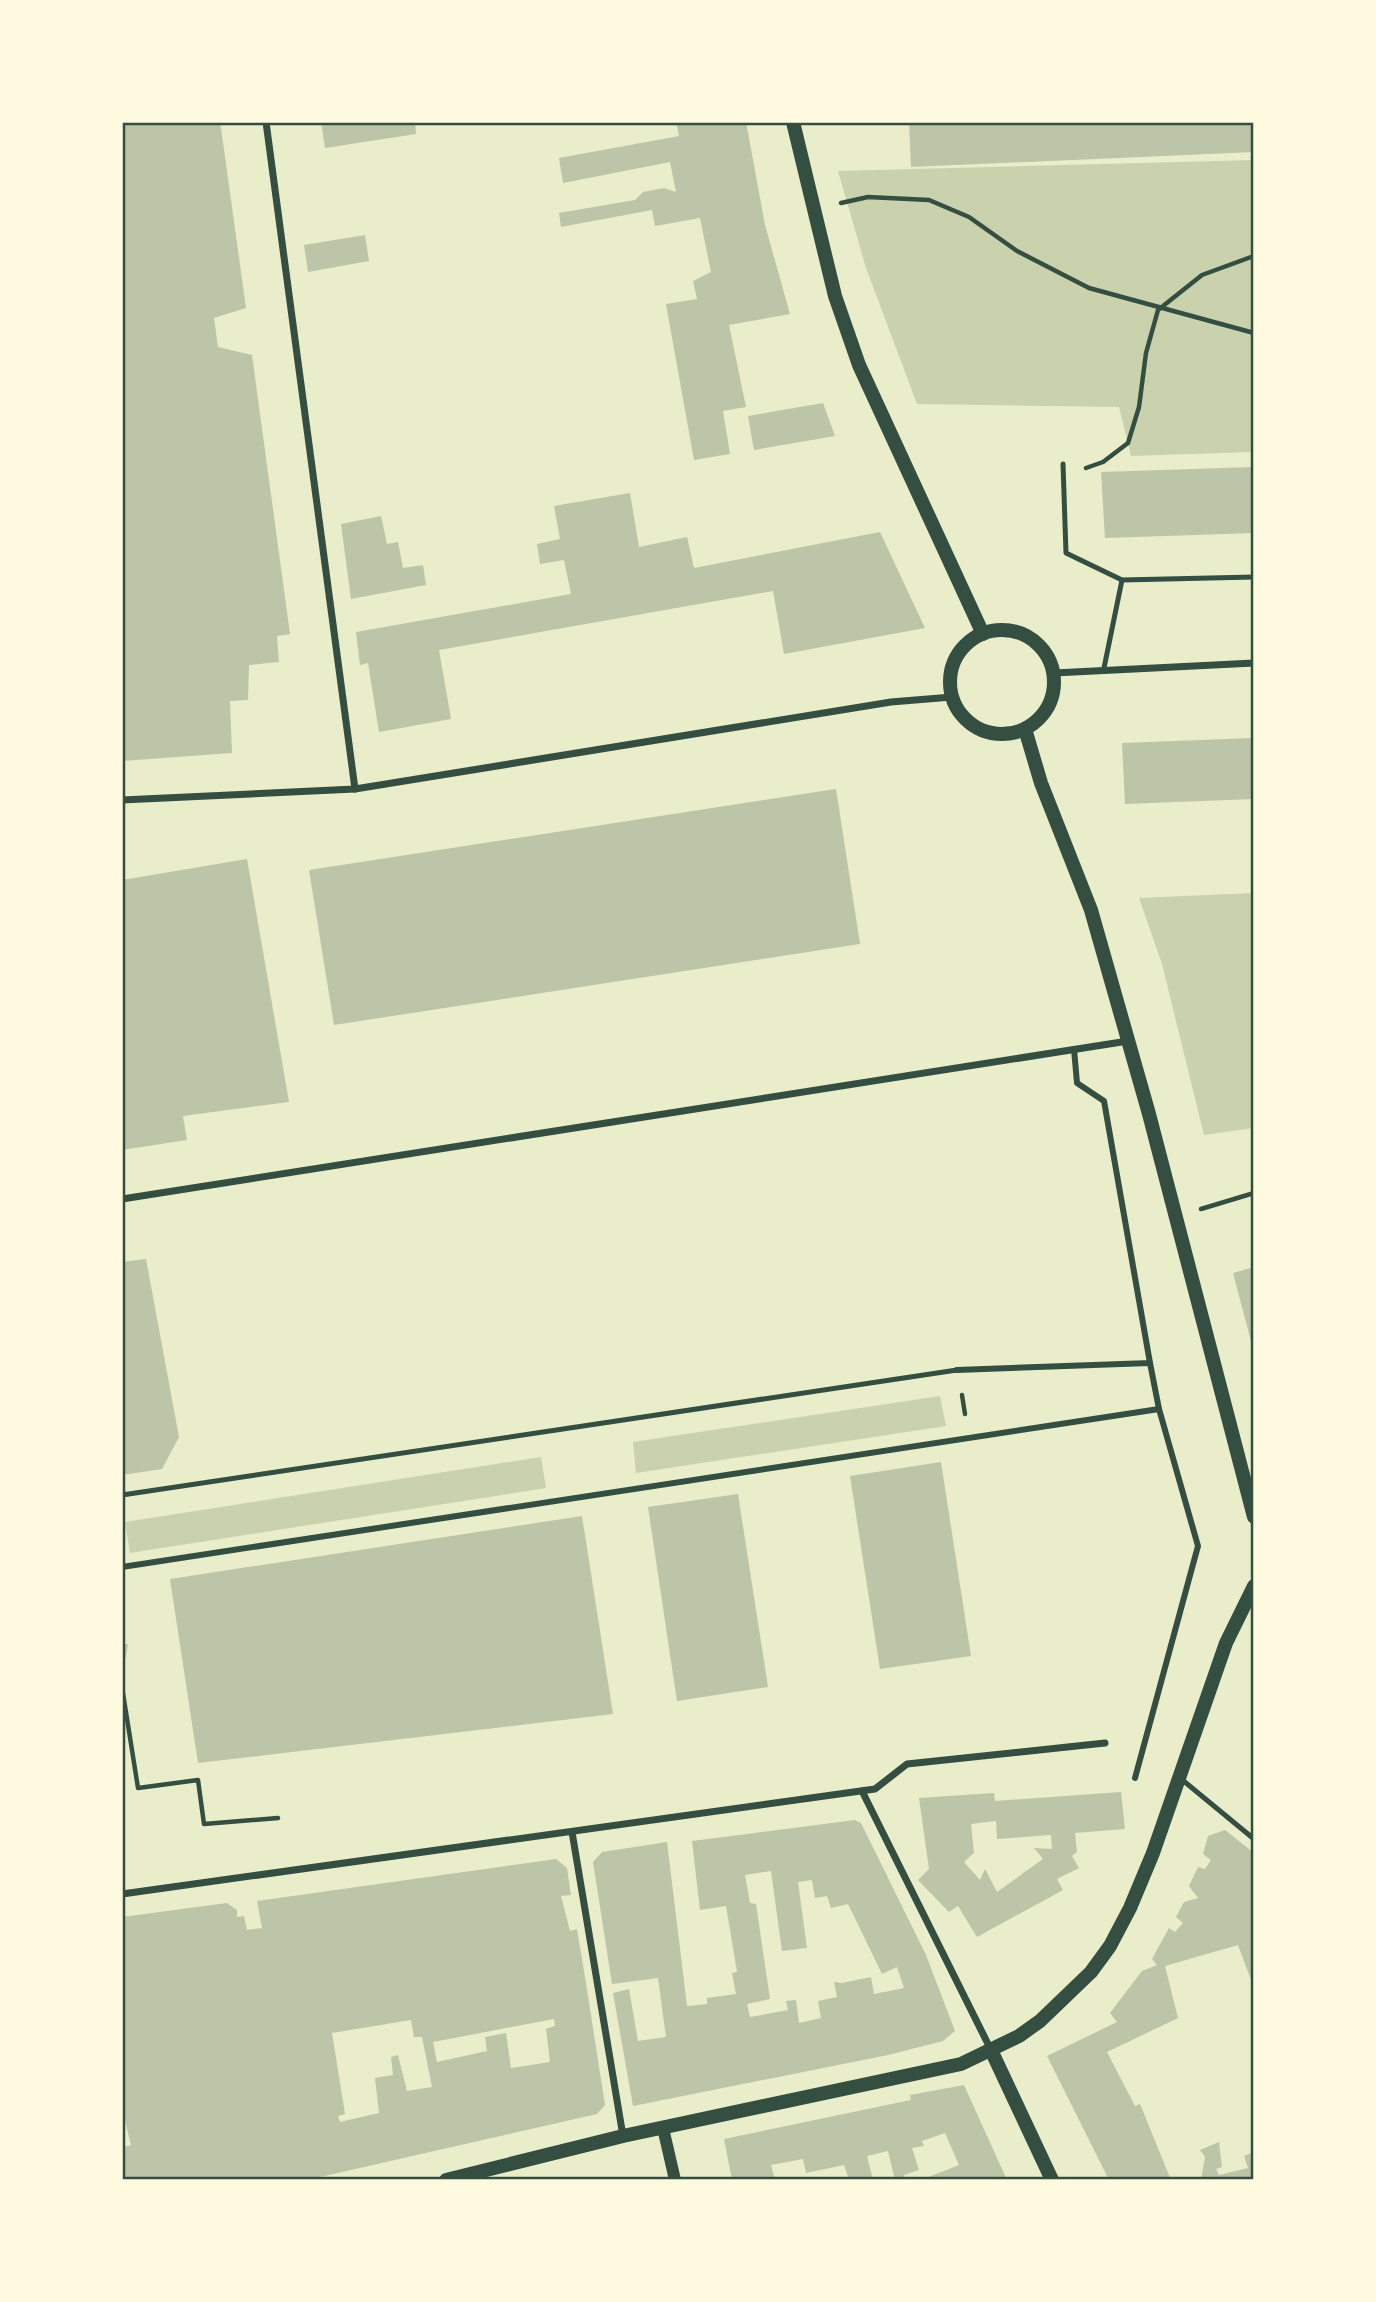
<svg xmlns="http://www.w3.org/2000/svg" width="1376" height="2302" viewBox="0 0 1376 2302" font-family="'IBM Plex Sans',sans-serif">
	<rect width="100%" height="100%" fill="#e9edc9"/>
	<g fill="#cad2ad">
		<path d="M 1253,160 L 1253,452 L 1131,456 L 1119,407 L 917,404 L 866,268 L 838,171 Z"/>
		<path d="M 1253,893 L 1253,1128 L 1204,1135 L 1162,964 L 1139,898 Z"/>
		<path d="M 940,1396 L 946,1426 L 636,1473 L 633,1442 Z"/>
		<path d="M 541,1457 L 546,1488 L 130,1553 L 125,1522 Z"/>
	</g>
	<g fill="#bcc5a7" fill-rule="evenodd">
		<path d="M 122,122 L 220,122 L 221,128 L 246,308 L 214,318 L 218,347 L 252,355 L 290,634 L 277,636 L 279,662 L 249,665 L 248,700 L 230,701 L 232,753 L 122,761 Z"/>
		<path d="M 321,122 L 415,122 L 416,134 L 325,148 Z"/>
		<path d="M 676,122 L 746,122 L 765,225 L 790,314 L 729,325 L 746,407 L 723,411 L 730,454 L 694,460 L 666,304 L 697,299 L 693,281 L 711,272 L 700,218 L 655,226 L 652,210 L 561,227 L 559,213 L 635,200 L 643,192 L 664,188 L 676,192 L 670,162 L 563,183 L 559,158 L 679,136 Z"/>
		<path d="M 909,122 L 1254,122 L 1254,152 L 911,167 Z"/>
		<path d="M 365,235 L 369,261 L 308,272 L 304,245 Z"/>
		<path d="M 823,403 L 835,436 L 754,450 L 748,416 Z"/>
		<path d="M 1254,467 L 1254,533 L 1105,538 L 1101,472 Z"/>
		<path d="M 630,493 L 639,547 L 687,537 L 694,568 L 880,532 L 925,628 L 784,654 L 773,591 L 439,650 L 451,719 L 379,732 L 368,663 L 360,665 L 356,632 L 571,594 L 564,560 L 540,564 L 537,544 L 560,539 L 554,506 Z"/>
		<path d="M 381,516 L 387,544 L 398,542 L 403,568 L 423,565 L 426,585 L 351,599 L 341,524 Z"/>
		<path d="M 1254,738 L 1254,799 L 1125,804 L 1122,743 Z"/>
		<path d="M 836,789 L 860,944 L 334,1025 L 309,870 Z"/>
		<path d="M 247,859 L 289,1102 L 183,1116 L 187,1140 L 122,1150 L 122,880 Z"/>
		<path d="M 146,1259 L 179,1437 L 162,1469 L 122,1475 L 122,1262 Z"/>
		<path d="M 1254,1267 L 1254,1349 L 1253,1349 L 1233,1273 Z"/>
		<path d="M 941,1462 L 971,1656 L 880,1669 L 850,1476 Z"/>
		<path d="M 738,1494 L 768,1687 L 677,1701 L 648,1507 Z"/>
		<path d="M 582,1516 L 613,1714 L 198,1763 L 170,1579 Z"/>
		<path d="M 122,1644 L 128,1644 L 124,1667 L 122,1667 Z"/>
		<path d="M 1121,1792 L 1125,1829 L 1075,1833 L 1077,1852 L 1072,1856 L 1079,1868 L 1057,1879 L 1063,1890 L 977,1937 L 958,1906 L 949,1912 L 918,1880 L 929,1869 L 919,1798 L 994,1793 L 995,1801 ZM 996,1821 L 997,1839 L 1051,1835 L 1052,1849 L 1034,1848 L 1043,1859 L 997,1892 L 985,1869 L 980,1880 L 964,1862 L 974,1853 L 971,1824 Z"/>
		<path d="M 855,1820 L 861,1823 L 926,1955 L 955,2031 L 943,2041 L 888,2055 L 633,2106 L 613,1993 L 629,1989 L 638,2041 L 666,2037 L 658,1978 L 612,1984 L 593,1862 L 602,1852 L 667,1842 L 687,2006 L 707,2004 L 707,1998 L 736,1994 L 732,1973 L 737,1972 L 726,1906 L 700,1910 L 692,1841 ZM 771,1871 L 782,1951 L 807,1948 L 798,1882 L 812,1880 L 815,1898 L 827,1896 L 831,1908 L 848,1904 L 882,1974 L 897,1967 L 904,1988 L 874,1994 L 871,1977 L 842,1983 L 834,1982 L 837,1997 L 818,2001 L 821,2018 L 799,2023 L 796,2000 L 786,2001 L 788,2010 L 750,2017 L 747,2004 L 770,1999 L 756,1904 L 750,1903 L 745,1875 Z"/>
		<path d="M 1225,1830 L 1254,1853 L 1254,1988 L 1238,1945 L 1165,1966 L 1178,2018 L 1107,2052 L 1135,2106 L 1140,2104 L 1171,2180 L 1109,2180 L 1047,2056 L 1117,2022 L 1110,2013 L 1142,1971 L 1157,1965 L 1152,1959 L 1169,1928 L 1175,1932 L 1183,1923 L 1176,1917 L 1184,1902 L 1198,1898 L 1189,1886 L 1198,1867 L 1205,1869 L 1211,1860 L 1203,1854 L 1208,1836 Z"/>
		<path d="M 556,1859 L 567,1868 L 571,1895 L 561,1896 L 570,1931 L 577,1929 L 585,1977 L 605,2105 L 597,2114 L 307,2180 L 122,2180 L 122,2148 L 131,2145 L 122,2109 L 122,1917 L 227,1903 L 237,1910 L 237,1917 L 244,1916 L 247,1930 L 262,1928 L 257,1901 ZM 554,2019 L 555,2026 L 546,2029 L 550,2062 L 511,2068 L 506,2033 L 485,2037 L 487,2051 L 437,2062 L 433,2042 ZM 411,2020 L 414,2037 L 422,2037 L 432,2087 L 407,2091 L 398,2055 L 391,2057 L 393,2075 L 375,2078 L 379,2113 L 340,2122 L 338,2116 L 345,2114 L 332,2033 Z"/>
		<path d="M 964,2085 L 1007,2180 L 921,2180 L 959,2165 L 945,2133 L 922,2141 L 924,2146 L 912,2148 L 919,2170 L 904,2175 L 906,2180 L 895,2180 L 888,2151 L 867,2156 L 873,2180 L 849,2180 L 844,2165 L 806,2173 L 803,2159 L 771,2165 L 775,2180 L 732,2180 L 724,2139 L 911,2100 L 910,2095 Z"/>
		<path d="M 1219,2142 L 1222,2167 L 1216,2169 L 1219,2175 L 1248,2168 L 1244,2156 L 1254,2152 L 1254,2180 L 1201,2180 L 1205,2157 L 1200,2150 Z"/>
	</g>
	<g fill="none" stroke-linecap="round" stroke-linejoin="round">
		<g stroke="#344e41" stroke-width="4.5">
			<path d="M 841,203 L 868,197 L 929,200 L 969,217 L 1017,251 L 1089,288 L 1254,333"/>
			<path d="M 1086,468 L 1103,462 L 1128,443 L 1139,407 L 1146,353 L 1158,310 L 1202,275 L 1254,256"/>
			<path d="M 1201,1209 L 1254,1193"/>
			<path d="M 962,1395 L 965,1414"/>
			<path d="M 122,1687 L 138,1788 L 198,1780 L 204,1824 L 278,1818"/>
		</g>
		<g stroke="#344e41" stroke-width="5">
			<path d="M 1063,464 L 1066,553 L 1122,580"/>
			<path d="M 1104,668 L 1122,580 L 1254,577"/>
			<path d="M 122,1495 L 957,1370"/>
			<path d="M 1180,1778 L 1254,1839"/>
		</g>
		<g stroke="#344e41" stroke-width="6">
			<path d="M 1150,1363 L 1159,1409"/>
			<path d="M 957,1370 L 1150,1363 L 1104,1101 L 1077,1083 L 1074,1049"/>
			<path d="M 122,1567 L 1159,1409 L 1198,1546 L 1135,1778"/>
		</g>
		<g stroke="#344e41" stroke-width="7">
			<path d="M 266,122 L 355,789"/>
			<path d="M 1054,673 L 1254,663"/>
			<path d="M 122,800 L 355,789 L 891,702 L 952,697"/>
			<path d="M 122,1199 L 1128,1041"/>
			<path d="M 862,1791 L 991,2050"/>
			<path d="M 572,1832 L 623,2136"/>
			<path d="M 122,1894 L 875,1789 L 907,1764 L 1105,1743"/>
		</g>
		<path stroke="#344e41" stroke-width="12" d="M 663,2128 L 675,2180"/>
		<g stroke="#344e41" stroke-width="14">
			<path d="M 793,122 L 835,296 L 859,365 L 983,634"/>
			<circle cx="1002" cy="682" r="52"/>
			<path d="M 1025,729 L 1041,783 L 1091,910 L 1149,1114 L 1254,1517"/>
			<path d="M 991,2050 L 1052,2180"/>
			<path d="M 446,2180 L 623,2136 L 961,2064 L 1019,2036 L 1040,2021 L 1091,1972 L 1110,1946 L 1130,1908 L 1153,1853 L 1226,1643 L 1254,1586"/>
		</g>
	</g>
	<rect width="1376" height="2302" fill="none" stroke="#fefae0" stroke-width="248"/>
	<rect x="124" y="124" width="1128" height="2054" fill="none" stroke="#344e41" stroke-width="2.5"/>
</svg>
